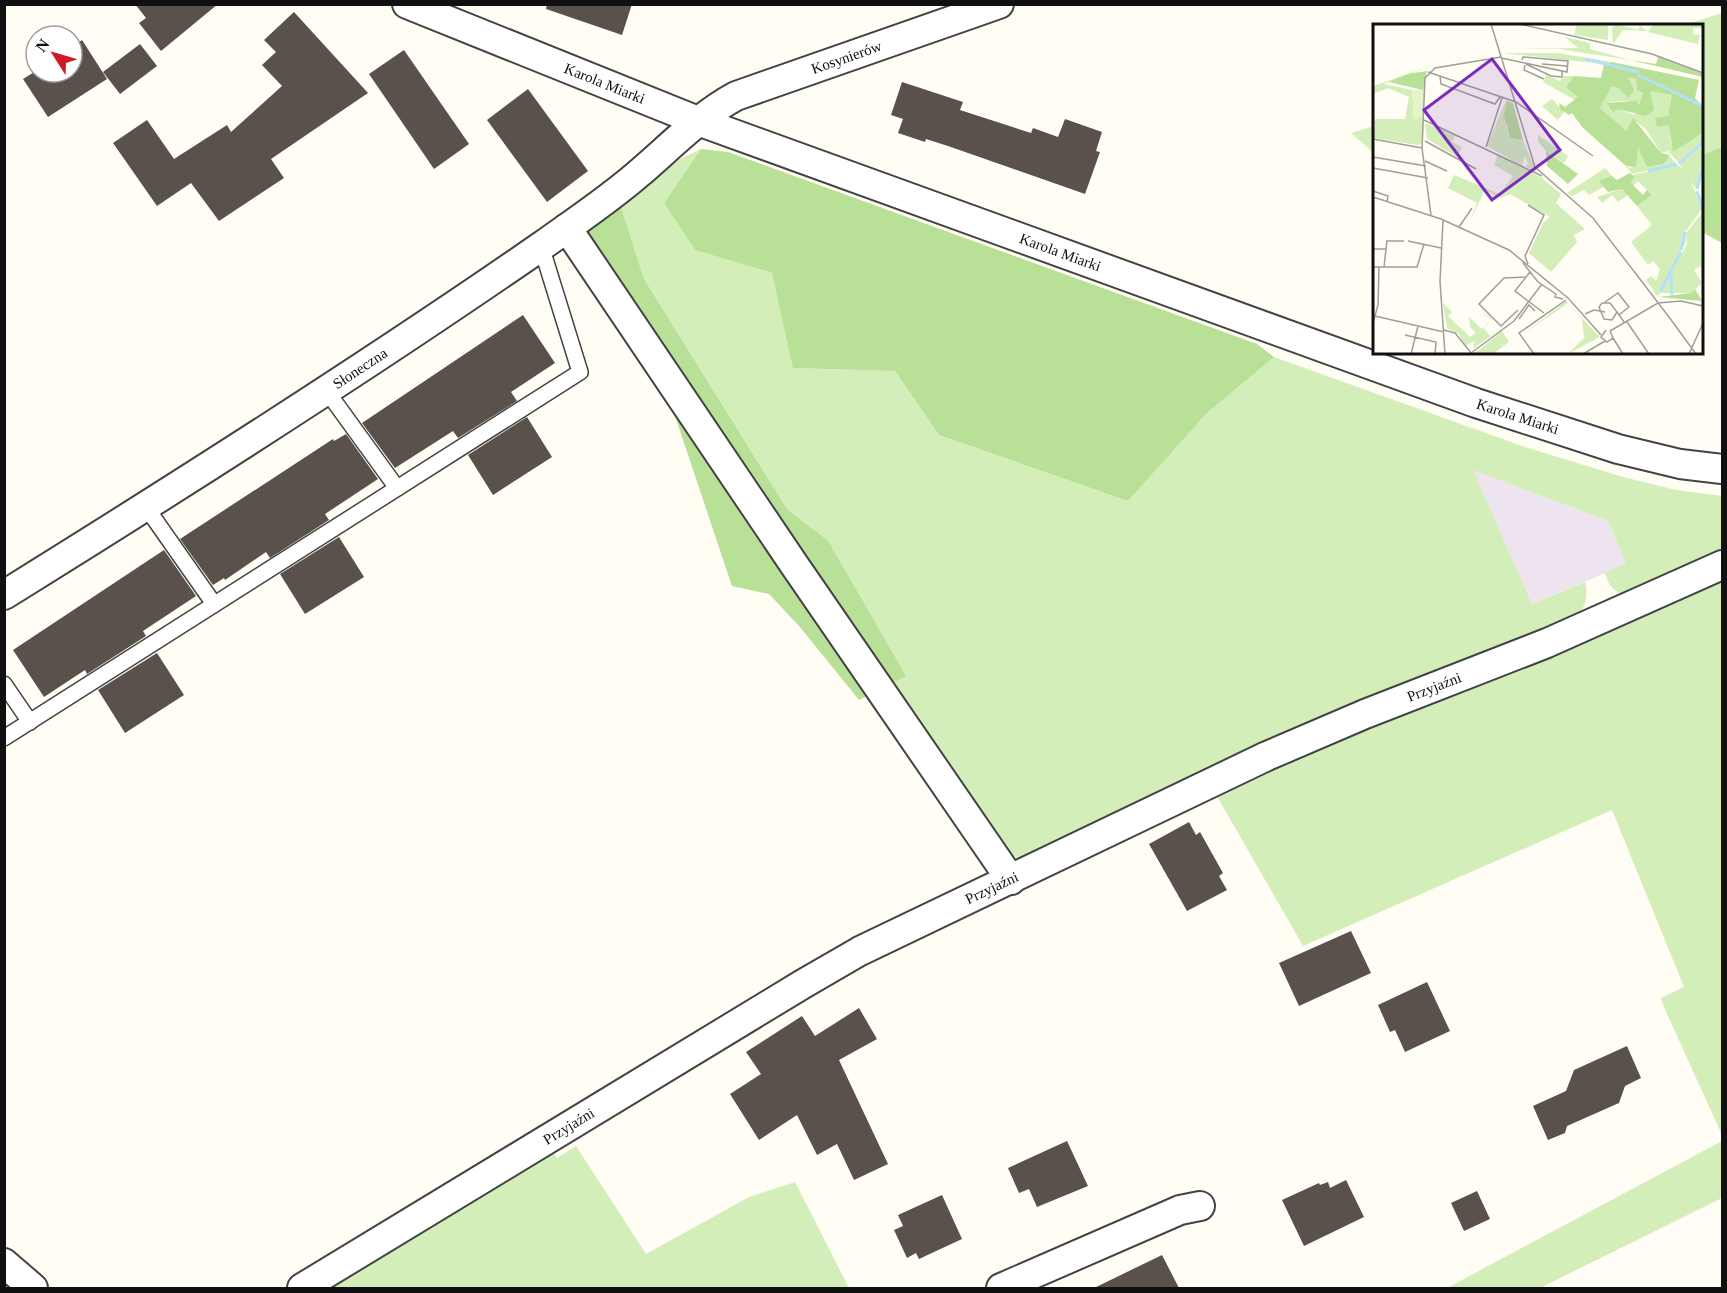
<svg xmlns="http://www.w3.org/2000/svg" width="1727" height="1293" viewBox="0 0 1727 1293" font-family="'Times New Roman',serif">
	<rect width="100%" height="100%" fill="#fffdf4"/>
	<path fill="#eee4ef" d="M 1472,469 L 1608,521 L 1627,564 L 1532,604 Z"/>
	<g fill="#d4eeb9">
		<path d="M 1722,13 L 1722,147 L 1702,155 L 1702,26 L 1684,25 Z"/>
		<path d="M 1374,126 L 1374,153 L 1351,133 Z"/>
		<path d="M 701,149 L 664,203 L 695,250 L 772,273 L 794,368 L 895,371 L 939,435 L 1128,501 L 1207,413 L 1274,357 L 1525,447 L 1623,477 L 1676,490 L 1722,496 L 1722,556 L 1626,596 C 1613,591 1609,586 1605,573 L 1626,563 L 1608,521 L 1473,470 L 1532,604 L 1585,582 C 1589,598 1585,605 1577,619 L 1047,852 L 1018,858 L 1000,849 L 887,685 L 905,676 L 828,542 L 787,509 L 644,279 L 620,204 L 678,160 Z"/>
		<path d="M 1722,576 L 1722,1135 L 1663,1005 L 1661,998 L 1684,987 L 1612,810 L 1303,946 L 1214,791 Z"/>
		<path d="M 1722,1141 L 1722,1198 L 1540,1288 L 1447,1288 Z"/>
		<path d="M 576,1146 L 646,1254 L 749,1197 L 795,1182 L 849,1288 L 327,1288 L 552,1151 L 557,1158 Z"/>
	</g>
	<g fill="#b8e096">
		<path d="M 1722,147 L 1722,243 L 1702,232 L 1702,155 Z"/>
		<path d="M 701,149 L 728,152 L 1257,344 L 1274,357 L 1207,413 L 1128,501 L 939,435 L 895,371 L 793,368 L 772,273 L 695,250 L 664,203 Z"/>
		<path d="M 620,204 L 644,279 L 787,509 L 828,541 L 906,676 L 859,700 L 800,627 L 769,594 L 732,586 L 671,404 L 561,244 Z"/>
	</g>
	<g fill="#5a514b">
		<path d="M 135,4 L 218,4 L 161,51 L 139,23 L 146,18 Z"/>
		<path d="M 547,4 L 632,4 L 622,35 L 546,9 Z"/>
		<path d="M 294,12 L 368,93 L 271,159 L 284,178 L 219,221 L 191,183 L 157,206 L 113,143 L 147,120 L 174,159 L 227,125 L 231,132 L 282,86 L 262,65 L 276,52 L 264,40 Z"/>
		<path d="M 82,40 L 107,79 L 48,117 L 23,79 L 36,71 L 72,72 L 72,47 Z"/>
		<path d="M 140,44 L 157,66 L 120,94 L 103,72 Z"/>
		<path d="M 404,50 L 469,144 L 434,169 L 369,74 Z"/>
		<path d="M 902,82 L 963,102 L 960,110 L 1031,133 L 1033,128 L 1058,137 L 1065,119 L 1102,132 L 1096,151 L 1100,152 L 1085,194 L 948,146 L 926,139 L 925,142 L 898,133 L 903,119 L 891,115 Z"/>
		<path d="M 528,89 L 588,171 L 547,202 L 487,120 Z"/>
		<path d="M 523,315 L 555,363 L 511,392 L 517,401 L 458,438 L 453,431 L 395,468 L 362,423 Z"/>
		<path d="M 527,417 L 552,457 L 493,495 L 468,455 Z"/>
		<path d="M 346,434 L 378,479 L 325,514 L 329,520 L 270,558 L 266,552 L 225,580 L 224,578 L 213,585 L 180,539 L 333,439 L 334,441 Z"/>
		<path d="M 339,537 L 364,577 L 305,614 L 280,574 Z"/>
		<path d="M 164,550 L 196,596 L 143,631 L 146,636 L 87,674 L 85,670 L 44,697 L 13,650 Z"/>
		<path d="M 157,653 L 184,695 L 125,733 L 98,690 Z"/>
		<path d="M 1189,822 L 1196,835 L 1200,832 L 1223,873 L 1219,876 L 1227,890 L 1187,911 L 1149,844 Z"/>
		<path d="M 1351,931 L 1371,973 L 1299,1006 L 1279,963 Z"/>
		<path d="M 1427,982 L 1450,1031 L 1405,1052 L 1395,1030 L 1390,1032 L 1378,1005 Z"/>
		<path d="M 859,1008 L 877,1039 L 839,1060 L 888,1164 L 854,1180 L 837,1144 L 817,1155 L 797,1115 L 759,1140 L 730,1094 L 761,1074 L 746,1052 L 802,1016 L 815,1036 Z"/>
		<path d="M 1627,1046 L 1641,1078 L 1625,1086 L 1619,1103 L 1567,1126 L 1565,1133 L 1548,1140 L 1533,1106 L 1566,1091 L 1574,1070 Z"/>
		<path d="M 1067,1141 L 1088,1186 L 1037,1207 L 1029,1189 L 1019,1193 L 1008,1168 Z"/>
		<path d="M 1346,1180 L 1364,1217 L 1304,1246 L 1282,1200 L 1319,1183 L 1320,1185 L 1328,1182 L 1330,1188 Z"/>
		<path d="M 1477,1191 L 1490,1219 L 1464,1231 L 1451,1203 Z"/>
		<path d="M 942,1195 L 962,1239 L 919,1259 L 916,1253 L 907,1258 L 894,1230 L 903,1226 L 898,1215 Z"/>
		<path d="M 1162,1255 L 1179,1288 L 1094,1288 Z"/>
	</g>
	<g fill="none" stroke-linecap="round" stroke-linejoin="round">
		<g stroke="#434343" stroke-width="18">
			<g id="service">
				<path d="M 326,390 L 397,488"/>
				<path d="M 146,507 L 214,604"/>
				<path d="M 4,684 L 30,722"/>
				<path d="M 4,738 L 580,372 L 541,246"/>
			</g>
		</g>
		<g stroke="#434343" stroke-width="32">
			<g id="minor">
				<path id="s1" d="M 407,4 L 698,121 L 1476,403 L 1618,449 L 1680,464 L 1722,469"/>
				<path d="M 567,228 L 793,563 L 1011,880"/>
				<path id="s2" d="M 4,595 C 186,482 367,367 543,245 C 575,222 608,200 637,175 C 669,148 699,116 736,96 L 999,4"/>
				<path d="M 4,1263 L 33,1288"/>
				<path id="s3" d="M 302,1288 L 803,984 L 860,951 L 1267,756 L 1365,714 L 1547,643 L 1722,565"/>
				<path d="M 1001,1288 L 1180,1210 L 1200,1206"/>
			</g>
		</g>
		<use href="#service" stroke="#fff" stroke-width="15"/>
		<use href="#minor" stroke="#fff" stroke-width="28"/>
	</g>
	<g text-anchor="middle" stroke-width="6" stroke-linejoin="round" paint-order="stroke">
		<g font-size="15" fill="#101010" stroke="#fff">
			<text dy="5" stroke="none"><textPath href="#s2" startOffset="1004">Kosynierów</textPath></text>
			<text dy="5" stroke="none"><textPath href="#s1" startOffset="213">Karola Miarki</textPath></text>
			<text dy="5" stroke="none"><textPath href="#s1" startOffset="699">Karola Miarki</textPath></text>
			<text dy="5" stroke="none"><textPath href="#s2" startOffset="422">Słoneczna</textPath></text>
			<text dy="5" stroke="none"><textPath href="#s1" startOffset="1185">Karola Miarki</textPath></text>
			<text dy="5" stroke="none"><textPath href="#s3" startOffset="1284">Przyjaźni</textPath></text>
			<text dy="5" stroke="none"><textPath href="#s3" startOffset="798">Przyjaźni</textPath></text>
			<text dy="5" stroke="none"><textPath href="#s3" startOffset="312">Przyjaźni</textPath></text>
		</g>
	</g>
	<g transform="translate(1373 24)">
		<rect width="330" height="330" fill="#fffdf4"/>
		<path d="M 204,0 L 235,0 L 235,16 L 201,11 ZM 243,0 L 265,6 L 267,2 L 274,7 L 250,6 L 240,20 L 239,4 ZM 281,0 L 330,0 L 330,4 L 320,4 L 320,10 L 327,11 L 325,20 L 275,8 ZM 192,13 L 217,19 L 217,25 L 257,36 L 186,25 L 132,25 L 205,24 ZM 129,29 L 184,29 L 239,38 L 231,40 ZM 63,40 L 11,60 L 39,66 L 41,95 L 51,64 L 50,118 L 45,121 L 0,114 L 2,95 L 32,95 L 36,73 L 15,64 L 0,70 L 0,62 ZM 173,51 L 187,57 L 191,52 L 201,52 L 199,60 L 205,72 L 202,76 L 170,58 ZM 255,53 L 263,55 L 270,69 L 266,82 L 253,77 L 236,78 L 245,84 L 261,91 L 277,66 L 300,71 L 295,92 L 298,119 L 312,119 L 330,110 L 330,117 L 310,138 L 306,139 L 295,127 L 288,129 L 273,105 L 259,95 L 253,108 L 227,84 L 237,63 L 245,64 L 254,73 ZM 179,75 L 191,88 L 185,96 L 169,82 ZM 133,76 L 139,78 L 133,102 L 137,114 L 150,116 L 164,149 L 152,142 L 155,140 L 152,132 L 149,142 L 114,122 ZM 52,99 L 82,111 L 79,118 L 89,123 L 84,133 L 54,115 ZM 165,111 L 195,132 L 191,139 L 173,127 L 165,118 ZM 328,121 L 330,142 L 323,165 L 307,141 ZM 266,124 L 274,143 L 291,140 L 296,132 L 304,140 L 259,150 L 253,142 L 258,144 ZM 125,130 L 169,154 L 188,170 L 183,179 L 212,205 L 201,211 L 204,218 L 178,248 L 156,229 L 170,199 L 177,193 L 137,170 L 128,174 L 112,166 L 97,197 L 104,179 L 75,164 L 81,151 L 127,170 L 140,152 L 121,141 ZM 305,141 L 314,148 L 329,185 L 312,208 L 313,218 L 297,249 L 298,269 L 288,269 L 293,256 L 285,273 L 273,256 L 278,252 L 283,257 L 287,245 L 280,237 L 275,241 L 258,218 L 279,201 L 264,182 L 279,171 L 265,157 L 260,162 L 257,158 L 260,151 ZM 232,144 L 243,156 L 216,171 L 211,166 L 199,172 L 194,169 ZM 249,165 L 255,171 L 245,178 L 239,171 L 229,179 L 224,173 ZM 330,188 L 330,247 L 327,242 L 321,246 L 329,259 L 318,269 L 300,269 L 299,248 L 314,220 L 313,209 ZM 193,277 L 226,312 L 225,314 L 195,330 L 211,314 L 209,295 L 195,279 L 149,311 ZM 70,279 L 79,288 L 75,292 L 97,313 L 103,309 L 97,303 L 96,293 L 109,305 L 118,296 L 107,285 L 119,295 L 111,304 L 117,312 L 142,294 L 100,325 L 101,317 L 92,322 L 86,310 L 74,304 ZM 129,307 L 136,318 L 120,330 L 101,330 Z" fill="#d4eeb9"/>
		<path d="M 285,33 L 330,50 L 330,53 L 257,36 L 283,40 ZM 239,38 L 326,56 L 322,74 L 330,83 L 330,109 L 300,128 L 296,101 L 284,103 L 282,94 L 295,92 L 299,71 L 277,67 L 281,86 L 273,92 L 245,85 L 240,88 L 233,79 L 263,77 L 266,81 L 270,69 L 264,66 L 263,55 L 255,53 L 261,66 L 255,74 L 245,64 L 238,63 L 227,84 L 253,107 L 260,94 L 288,129 L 297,131 L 291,140 L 274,143 L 265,124 L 263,143 L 253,142 L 209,103 L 199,89 L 196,91 L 187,85 L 186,79 L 192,83 L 205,73 L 193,63 L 201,52 L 228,54 L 231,40 ZM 54,47 L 50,66 L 16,58 L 35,50 ZM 134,78 L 140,79 L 150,116 L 137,114 L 131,91 ZM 173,127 L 205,150 L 195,160 L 174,142 ZM 257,149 L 262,153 L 257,158 L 270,171 L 274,166 L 279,171 L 264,182 L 249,165 L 235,168 L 226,157 L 238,152 L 244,156 ZM 322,265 L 329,277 L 285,273 L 318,269 Z" fill="#b8e096"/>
		<path d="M 39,66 L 50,66 L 49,93 L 44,95 L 41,95 Z" fill="#e6f4cb"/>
		<path fill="none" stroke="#b3e1fb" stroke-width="3" d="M 212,35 L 266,48M 265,51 L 330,82M 306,140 L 330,118M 275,147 L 304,140M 324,165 L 330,144M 324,167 L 330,185M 308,226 L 312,208M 298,248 L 299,271M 287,268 L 308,228"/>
		<path fill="none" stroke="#9f9e99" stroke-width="1.5" d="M 118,0 L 162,143 L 220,194 L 296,293M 147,0 L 279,30 L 330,49M 128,34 L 194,48 L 195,37 L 150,33 L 149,36M 153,40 L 178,52 L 189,53 L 189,47M 169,40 L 194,42M 152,41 L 151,46 L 171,55M 55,48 L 143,78 L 220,132M 67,52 L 68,60 L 122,80 L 127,73M 51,96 L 169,152M 0,115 L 49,124M 52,117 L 103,145M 113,123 L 129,74M 0,133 L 53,142M 52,137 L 74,147M 0,144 L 55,154M 0,167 L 15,172 L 14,178M 0,173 L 68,195 L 136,226 L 195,274 L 228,311M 155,181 L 171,191 L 152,232 L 155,240M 58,191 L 49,124 L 52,54 L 62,44 L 128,33M 70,197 L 67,257 L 72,330M 86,203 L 99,184M 35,217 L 68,224M 0,225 L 13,225 L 11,243M 13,225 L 14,217 L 31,217M 150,239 L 165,258 L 183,270 L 182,273 L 190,275M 0,243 L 44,243 L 51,220M 157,248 L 142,267 L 171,289M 232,278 L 245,269 L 256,283 L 246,291M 145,286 L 128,302 L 106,280 L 131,254 L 153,253M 244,288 L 239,296 L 231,295 L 226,283 L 229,279 L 237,279 L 244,288 L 246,291 L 249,295 L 251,298M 212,290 L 221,286 L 232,288M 2,292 L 71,308M 296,293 L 323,330M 146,295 L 156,281 L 162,287M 254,298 L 276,330M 0,299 L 5,281 L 6,243M 71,306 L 82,309 L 99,330M 233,306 L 228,313 L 234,318 L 240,314 L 237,307M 237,307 L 285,279 L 308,277 L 330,282M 32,311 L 63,318 L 62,330M 240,314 L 250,330M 98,329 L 141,297 L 169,260M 38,330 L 45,302M 161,330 L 146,309 L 193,276M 210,330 L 232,317M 316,330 L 330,299"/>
		<path fill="#7b2cbf" fill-opacity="0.15" stroke="#7b2cbf" stroke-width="3" d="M 119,35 L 187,126 L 119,176 L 51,86 Z"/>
		<rect width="330" height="330" fill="none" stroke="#101010" stroke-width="3"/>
	</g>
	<rect width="1727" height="1293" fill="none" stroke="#101010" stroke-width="12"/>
	<g transform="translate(54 54) rotate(307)"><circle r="28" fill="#ffffff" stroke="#9f9f9f" stroke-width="1.5"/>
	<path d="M0-4.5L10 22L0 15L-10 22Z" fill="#ce1a24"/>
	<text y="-9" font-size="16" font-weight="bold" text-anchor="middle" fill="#101010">N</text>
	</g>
</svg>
